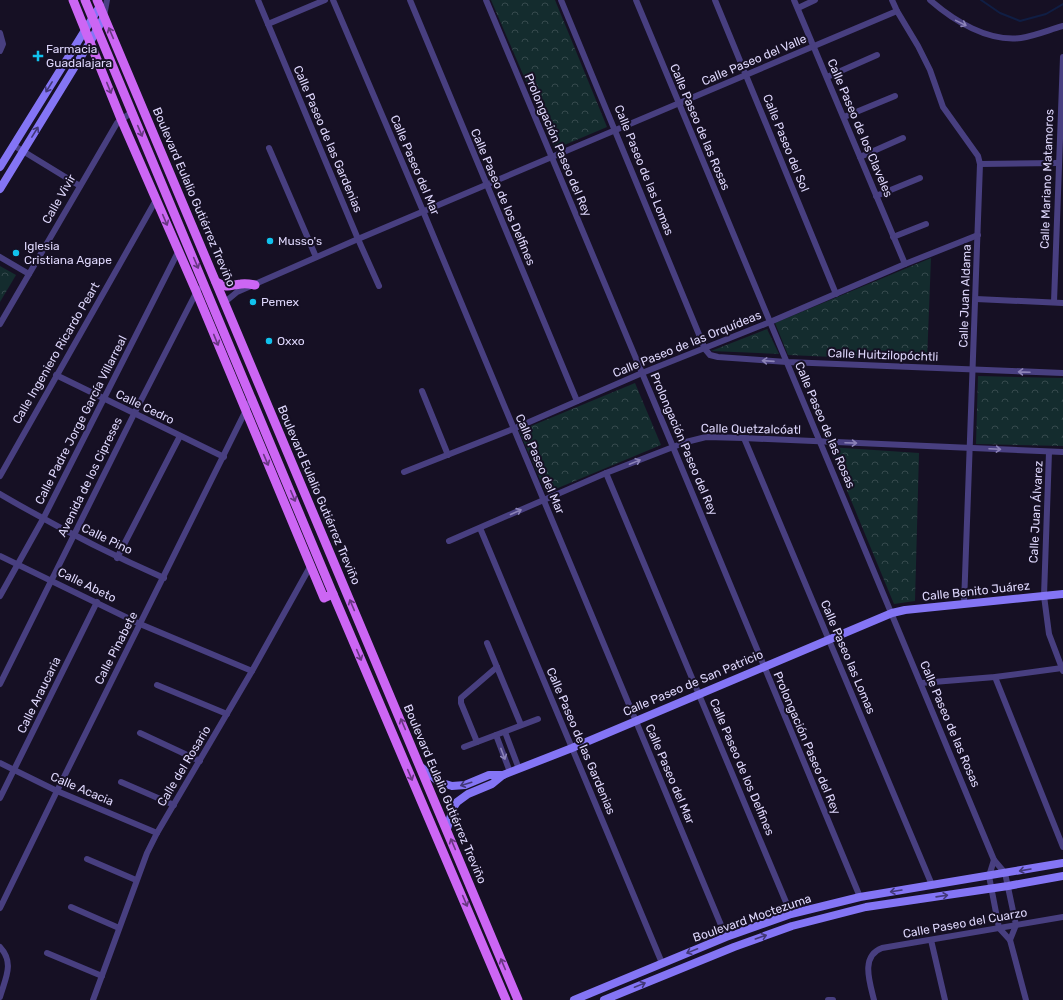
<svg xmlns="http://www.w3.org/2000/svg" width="1063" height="1000" viewBox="0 0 1063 1000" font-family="Rubik,sans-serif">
	<defs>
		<pattern id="park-crowns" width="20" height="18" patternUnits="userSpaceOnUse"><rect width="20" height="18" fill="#142c2e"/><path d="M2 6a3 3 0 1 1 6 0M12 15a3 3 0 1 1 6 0" fill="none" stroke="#364a4d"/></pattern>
	</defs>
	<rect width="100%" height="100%" fill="#161024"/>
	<g fill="url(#park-crowns)">
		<path d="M 491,0 L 555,0 L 607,127 L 555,149 Z"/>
		<path d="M 931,258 L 927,361 L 788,355 L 775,323 Z"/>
		<path d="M 0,266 L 16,275 L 0,302 Z"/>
		<path d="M 767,329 L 779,354 L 711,351 Z"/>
		<path d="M 978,376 L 1063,378 L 1063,446 L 976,444 Z"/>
		<path d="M 635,383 L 661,445 L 546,493 L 519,431 Z"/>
		<path d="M 829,447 L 919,453 L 915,601 L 894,604 Z"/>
	</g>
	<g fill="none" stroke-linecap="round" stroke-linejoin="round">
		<path stroke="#101e44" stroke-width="2" d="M 981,0 L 1000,13 L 1020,21 L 1046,14 L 1063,4"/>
		<g stroke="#483f80" stroke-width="6">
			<path d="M 258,0 L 358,239 L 379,286"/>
			<path d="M 333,0 L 423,211 L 726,937"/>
			<path d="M 410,0 L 577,401"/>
			<path d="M 486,0 L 673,447 L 860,897"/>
			<path d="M 561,0 L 705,349 L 710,355 L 718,357 L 787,362 L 1063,373"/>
			<path d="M 636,0 L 994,860 L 1005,873 L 1016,925 L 1010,940"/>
			<path d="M 715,0 L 836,294"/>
			<path d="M 794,0 L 905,264"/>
			<path d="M 892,0 L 897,11 L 918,46 L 930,70 L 943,107 L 978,156 L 980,164 L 964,604"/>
			<path d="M 930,0 C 954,21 988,42 1021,38 C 1035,36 1049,30 1063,26"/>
			<path d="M 798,8 L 815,0"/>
			<path d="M 104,16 L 107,0"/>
			<path d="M 268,24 L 325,0"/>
			<path d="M 0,33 L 3,44 L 0,51"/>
			<path d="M 827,77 L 877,55"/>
			<path d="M 844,117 L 895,96"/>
			<path d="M 13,145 L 80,186"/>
			<path d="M 269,148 L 316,257"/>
			<path d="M 860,157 L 903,138"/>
			<path d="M 980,164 L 1058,163"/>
			<path d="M 876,196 L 920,178"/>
			<path d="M 893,237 L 926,224"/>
			<path d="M 0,257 L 29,274"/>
			<path d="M 976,299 L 1063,303"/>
			<path d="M 225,302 L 237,292 L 358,239 L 897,11"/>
			<path d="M 1054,302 L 1063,57"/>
			<path d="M 0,324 L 117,123 L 132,112"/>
			<path d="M 56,375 L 224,457"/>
			<path d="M 422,391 L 448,455"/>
			<path d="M 744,438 L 932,885"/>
			<path d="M 1049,452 L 1044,596 L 1049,634 L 1063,671"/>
			<path d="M 404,472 L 513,429 L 642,373 L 770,322 L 905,264 L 978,235"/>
			<path d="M 606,473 L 791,914"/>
			<path d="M 0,476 L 156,200"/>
			<path d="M 0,494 C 53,525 107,553 164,578"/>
			<path d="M 480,528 L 662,963"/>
			<path d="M 449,541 L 606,473 L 686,442 L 706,437 L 744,438 L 1063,452"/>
			<path d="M 0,556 L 140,624 L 252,671"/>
			<path d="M 117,558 L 180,436"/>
			<path d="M 0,596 L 43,519 L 178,252"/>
			<path d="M 487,643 L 521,725"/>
			<path d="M 995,677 L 1063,847"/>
			<path d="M 921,683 L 995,677 L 1062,668"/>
			<path d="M 0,684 L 134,414 L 198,289"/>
			<path d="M 157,685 L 227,714"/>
			<path d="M 505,732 L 519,769"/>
			<path d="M 140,733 L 200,761"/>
			<path d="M 496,735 L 510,772"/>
			<path d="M 477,742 L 461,703 L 461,698 L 497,667"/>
			<path d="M 464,747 L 538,719"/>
			<path d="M 0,763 L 57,791 L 157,833"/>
			<path d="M 121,782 L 174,805"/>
			<path d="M 0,798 L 97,602"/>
			<path d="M 87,859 L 136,880"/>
			<path d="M 994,860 L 989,876 L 999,928 L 1010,940 L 1026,1000"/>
			<path d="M 71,907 L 119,928"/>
			<path d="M 0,908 L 57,791 L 252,398"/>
			<path d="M 931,940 L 945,1000"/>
			<path d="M 0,947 C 15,963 5,979 0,997"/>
			<path d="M 47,953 L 102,976"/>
			<path d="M 93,1000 L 147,853 L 157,833 L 252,671 L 311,565"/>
			<path d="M 828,1000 L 833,1000"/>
			<path d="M 874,1000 C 870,983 860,956 882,948 L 1063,917"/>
		</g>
		<g stroke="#8475f5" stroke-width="8">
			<path d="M 0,167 L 100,6"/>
			<path d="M 0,189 L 90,42 L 104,17"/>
			<path d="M 421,767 L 439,782 L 452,786 L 465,785 L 489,775 L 503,775"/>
			<path d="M 447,829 L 453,808 L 457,802 L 468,794 L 492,784 L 503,775 L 572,748 L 892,613 L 905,610 L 1063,594"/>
			<path d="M 574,1000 L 726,937 L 791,914 L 860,897 L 1063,863"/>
			<path d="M 604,1000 L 734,947 L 792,926 L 866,907 L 1008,886 L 1063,876"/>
		</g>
		<g stroke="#cc66f4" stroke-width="9">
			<path d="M 73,0 L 121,119 L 196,291 L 324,598 L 333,594"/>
			<path d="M 85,0 L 333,594 L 506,1000"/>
			<path d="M 97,0 L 518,1000"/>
			<path d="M 216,282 C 228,289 230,285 241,284 C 246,283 250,284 255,285"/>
		</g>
	</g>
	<defs><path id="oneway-shaft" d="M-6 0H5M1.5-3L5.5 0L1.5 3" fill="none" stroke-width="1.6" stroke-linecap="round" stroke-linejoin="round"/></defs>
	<g stroke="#8c83b8">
		<use href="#oneway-shaft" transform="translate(961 23) rotate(26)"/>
		<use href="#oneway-shaft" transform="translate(768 361) rotate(-176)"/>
		<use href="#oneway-shaft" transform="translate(1024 372) rotate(-178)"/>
		<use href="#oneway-shaft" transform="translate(851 443) rotate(2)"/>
		<use href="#oneway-shaft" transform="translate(995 449) rotate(3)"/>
		<use href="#oneway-shaft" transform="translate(635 462) rotate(-22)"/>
		<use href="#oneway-shaft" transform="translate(516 512) rotate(-24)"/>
		<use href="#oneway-shaft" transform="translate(503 754) rotate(69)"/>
	</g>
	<g stroke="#683782">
		<use href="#oneway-shaft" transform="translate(111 33) rotate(-113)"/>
		<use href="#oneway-shaft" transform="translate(109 88) rotate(68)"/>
		<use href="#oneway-shaft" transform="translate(140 131) rotate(67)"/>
		<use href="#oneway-shaft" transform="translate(165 220) rotate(67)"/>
		<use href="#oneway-shaft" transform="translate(196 263) rotate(67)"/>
		<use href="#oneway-shaft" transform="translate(216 340) rotate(68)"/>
		<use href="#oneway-shaft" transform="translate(266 460) rotate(67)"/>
		<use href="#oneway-shaft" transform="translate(293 496) rotate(67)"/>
		<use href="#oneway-shaft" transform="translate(352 605) rotate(-113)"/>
		<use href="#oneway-shaft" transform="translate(359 655) rotate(67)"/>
		<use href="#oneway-shaft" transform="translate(403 724) rotate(-113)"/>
		<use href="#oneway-shaft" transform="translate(410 775) rotate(67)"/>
		<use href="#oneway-shaft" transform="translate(453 844) rotate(-113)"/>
		<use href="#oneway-shaft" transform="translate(465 901) rotate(67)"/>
		<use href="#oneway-shaft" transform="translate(503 964) rotate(-113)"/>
	</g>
	<g stroke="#423878">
		<use href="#oneway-shaft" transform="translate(49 87) rotate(122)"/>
		<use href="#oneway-shaft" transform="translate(35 132) rotate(-58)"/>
		<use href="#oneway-shaft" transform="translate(466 784) rotate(163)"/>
		<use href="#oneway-shaft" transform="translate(1025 870) rotate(170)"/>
		<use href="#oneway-shaft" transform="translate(896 891) rotate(171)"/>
		<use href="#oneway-shaft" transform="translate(942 896) rotate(-8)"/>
		<use href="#oneway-shaft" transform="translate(761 937) rotate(-19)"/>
		<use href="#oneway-shaft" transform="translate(692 951) rotate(158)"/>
		<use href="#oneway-shaft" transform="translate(640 985) rotate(-22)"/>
	</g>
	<g fill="#11c2ed" stroke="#161024" stroke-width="1.5">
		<path d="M36 50h4v4h4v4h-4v4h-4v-4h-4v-4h4z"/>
		<circle cx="270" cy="241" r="4"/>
		<circle cx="16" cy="253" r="4"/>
		<circle cx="253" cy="302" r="4"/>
		<circle cx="269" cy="341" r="4"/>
	</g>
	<g text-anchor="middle" stroke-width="4" stroke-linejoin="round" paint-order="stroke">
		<g font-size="12" fill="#ded7fc" stroke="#161024" text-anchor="start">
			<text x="46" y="53">Farmacia<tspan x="46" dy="14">Guadalajara</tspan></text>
			<text x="278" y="245">Musso's</text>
			<text x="24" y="250">Iglesia<tspan x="24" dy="14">Cristiana Agape</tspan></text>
			<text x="261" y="306">Pemex</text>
			<text x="277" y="345">Oxxo</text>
		</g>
		<g font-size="12" fill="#ded7fc" stroke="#161024">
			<text transform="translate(754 60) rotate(-23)" y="4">Calle Paseo del Valle</text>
			<text transform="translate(700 127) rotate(67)" y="4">Calle Paseo de las Rosas</text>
			<text transform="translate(860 128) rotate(67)" y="4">Calle Paseo de los Claveles</text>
			<text transform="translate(328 139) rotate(67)" y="4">Calle Paseo de las Gardenias</text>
			<text transform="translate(786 143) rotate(68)" y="4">Calle Paseo del Sol</text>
			<text transform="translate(558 145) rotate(67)" y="4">Prolongación Paseo del Rey</text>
			<text transform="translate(415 165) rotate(67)" y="4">Calle Paseo del Mar</text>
			<text transform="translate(644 170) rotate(68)" y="4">Calle Paseo de las Lomas</text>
			<text transform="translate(1047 179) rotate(-88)" y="4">Calle Mariano Matamoros</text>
			<text transform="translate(194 197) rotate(67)" y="4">Boulevard Eulalio Gutiérrez Treviño</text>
			<text transform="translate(503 197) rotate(67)" y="4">Calle Paseo de los Delfines</text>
			<text transform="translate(59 199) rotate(-60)" y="4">Calle Vivir</text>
			<text transform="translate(965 296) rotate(-88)" y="4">Calle Juan Aldama</text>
			<text transform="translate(687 344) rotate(-22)" y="4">Calle Paseo de las Orquídeas</text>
			<text transform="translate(56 353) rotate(-60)" y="4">Calle Ingeniero Ricardo Peart</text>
			<text transform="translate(883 355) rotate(2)" y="4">Calle Huitzilopóchtli</text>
			<text transform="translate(145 407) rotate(26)" y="4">Calle Cedro</text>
			<text transform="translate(81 420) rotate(-63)" y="4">Calle Padre Jorge García Villarreal</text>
			<text transform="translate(825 425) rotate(67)" y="4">Calle Paseo de las Rosas</text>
			<text transform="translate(751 429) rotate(1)" y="4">Calle Quetzalcóatl</text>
			<text transform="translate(684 444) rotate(67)" y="4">Prolongación Paseo del Rey</text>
			<text transform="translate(540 464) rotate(67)" y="4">Calle Paseo del Mar</text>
			<text transform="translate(90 477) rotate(-64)" y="4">Avenida de los Cipreses</text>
			<text transform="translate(319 495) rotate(67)" y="4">Boulevard Eulalio Gutiérrez Treviño</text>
			<text transform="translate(1036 512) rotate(-87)" y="4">Calle Juan Álvarez</text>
			<text transform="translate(107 539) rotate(26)" y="4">Calle Pino</text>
			<text transform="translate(87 585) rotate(26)" y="4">Calle Abeto</text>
			<text transform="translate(976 591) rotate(-6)" y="4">Calle Benito Juárez</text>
			<text transform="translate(116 648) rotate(-63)" y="4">Calle Pinabete</text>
			<text transform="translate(848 657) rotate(67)" y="4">Calle Paseo las Lomas</text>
			<text transform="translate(693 683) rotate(-23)" y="4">Calle Paseo de San Patricio</text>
			<text transform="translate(39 695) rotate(-64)" y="4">Calle Araucaria</text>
			<text transform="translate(950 724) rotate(67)" y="4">Calle Paseo de las Rosas</text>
			<text transform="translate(581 741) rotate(67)" y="4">Calle Paseo de las Gardenias</text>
			<text transform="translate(807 743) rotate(67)" y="4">Prolongación Paseo del Rey</text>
			<text transform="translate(184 766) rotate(-59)" y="4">Calle del Rosario</text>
			<text transform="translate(742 767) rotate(67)" y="4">Calle Paseo de los Delfines</text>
			<text transform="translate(670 774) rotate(67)" y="4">Calle Paseo del Mar</text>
			<text transform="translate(82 789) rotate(23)" y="4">Calle Acacia</text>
			<text transform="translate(445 794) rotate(67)" y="4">Boulevard Eulalio Gutiérrez Treviño</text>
			<text transform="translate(752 918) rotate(-19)" y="4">Boulevard Moctezuma</text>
			<text transform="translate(965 923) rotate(-10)" y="4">Calle Paseo del Cuarzo</text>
		</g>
	</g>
</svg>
